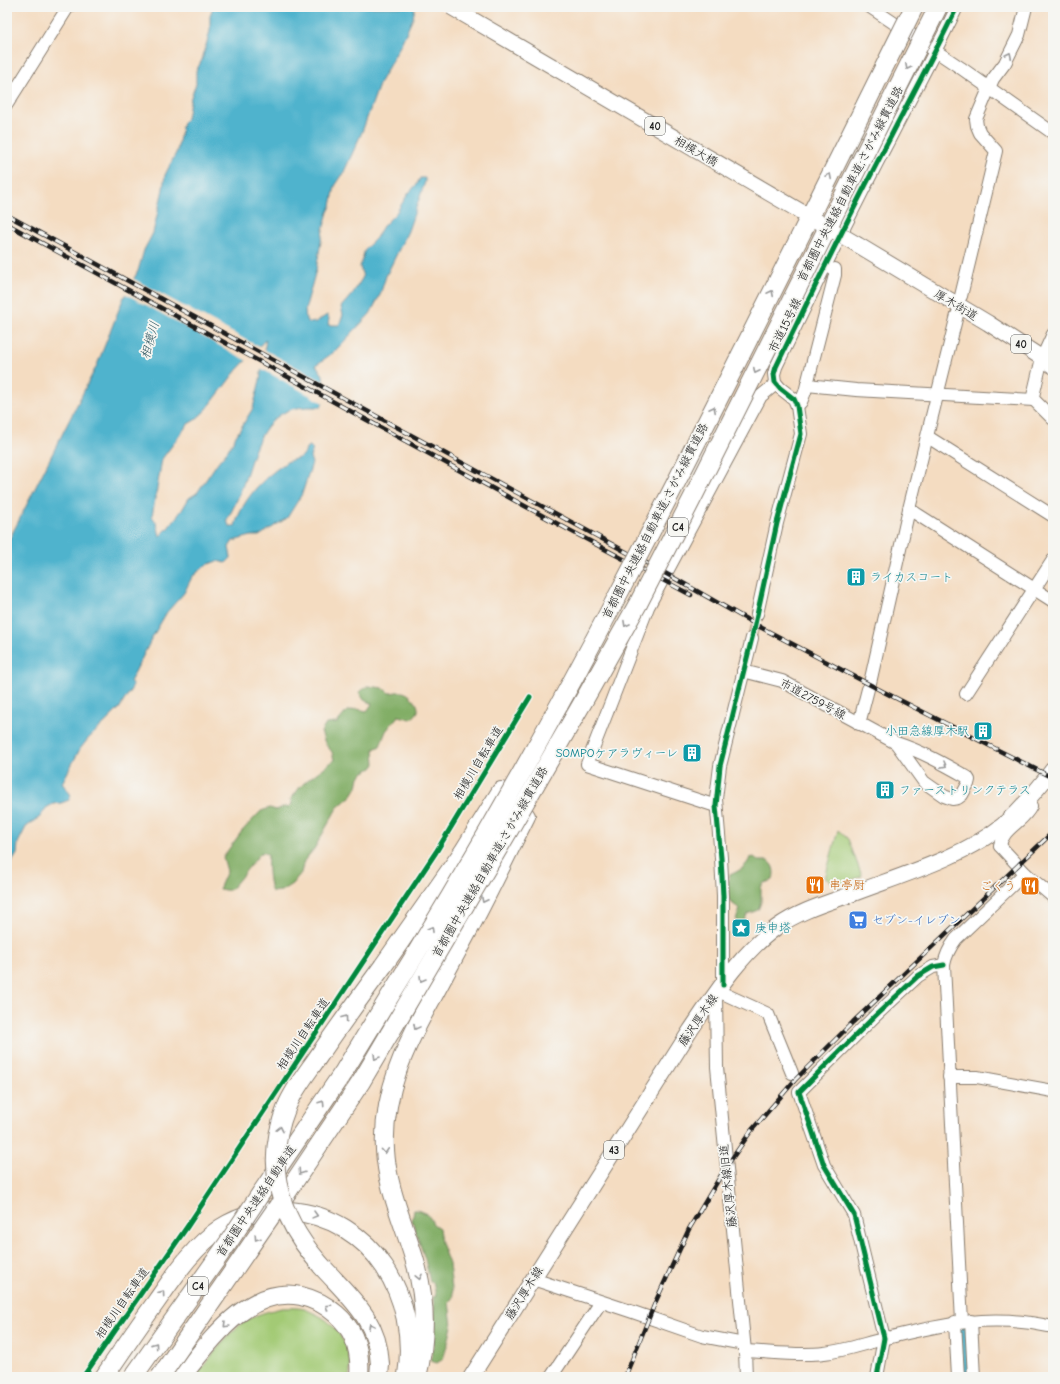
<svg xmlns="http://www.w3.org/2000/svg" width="1060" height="1384" viewBox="0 0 1060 1384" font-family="'Comic Neue','Klee One',sans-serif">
	<rect width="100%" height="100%" fill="#f6f6f2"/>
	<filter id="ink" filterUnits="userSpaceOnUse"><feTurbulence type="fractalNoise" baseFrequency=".025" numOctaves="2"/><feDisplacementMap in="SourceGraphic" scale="8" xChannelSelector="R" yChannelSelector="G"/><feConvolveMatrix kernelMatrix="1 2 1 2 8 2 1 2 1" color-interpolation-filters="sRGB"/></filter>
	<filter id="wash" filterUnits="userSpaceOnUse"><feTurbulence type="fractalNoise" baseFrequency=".012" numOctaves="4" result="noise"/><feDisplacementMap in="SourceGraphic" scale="16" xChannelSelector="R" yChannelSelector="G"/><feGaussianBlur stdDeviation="0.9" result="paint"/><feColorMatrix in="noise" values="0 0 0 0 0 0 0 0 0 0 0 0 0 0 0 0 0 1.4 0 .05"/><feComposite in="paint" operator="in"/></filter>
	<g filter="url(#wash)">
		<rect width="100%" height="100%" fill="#f4dcc1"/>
		<g fill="#a3ca75" stroke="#607348">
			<path d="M 838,830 L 848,839 L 862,876 L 838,885 L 825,878 Z"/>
			<path d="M 282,1308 C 290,1308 300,1307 307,1310 C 313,1313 321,1316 326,1320 C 342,1333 354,1356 349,1377 L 195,1377 C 210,1359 226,1334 244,1322 C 256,1314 269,1311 282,1308 Z"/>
		</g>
		<g fill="#82ae66" stroke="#4f6541">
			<path d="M 368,686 L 383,688 L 389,693 C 393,693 398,691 402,692 C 408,692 418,702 418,709 C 419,713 413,717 411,719 L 398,716 L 386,731 L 380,746 L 374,749 L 375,764 L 372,768 L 364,772 L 359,777 L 357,787 L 352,795 L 337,808 L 314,849 L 304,861 L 301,873 L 292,884 L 281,891 L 272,892 C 268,884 267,863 268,855 L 262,852 C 255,858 233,889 229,890 C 226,891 222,889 219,889 L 227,871 L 223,857 L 242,831 L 261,811 L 270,808 L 276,810 L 284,807 L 288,807 L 292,804 L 291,799 C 295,795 297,790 301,786 C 311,776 323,769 334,760 L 332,752 L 325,743 L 321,732 L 326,724 L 337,723 L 347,711 L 357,709 L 367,711 L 372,704 L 364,700 L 359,692 Z"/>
			<path d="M 754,857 L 759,861 L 768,861 C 774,866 775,871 773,880 L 764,883 L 761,887 L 761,902 L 758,910 L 747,914 L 744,923 L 738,924 L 736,920 L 740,909 L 729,901 L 727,884 L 730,875 C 739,871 746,867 750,858 Z"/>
			<path d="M 414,1210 C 423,1210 430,1215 433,1224 L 439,1228 L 441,1243 L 449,1264 L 453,1297 L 449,1302 L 452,1326 L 448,1343 L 443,1359 L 437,1363 L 431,1361 C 435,1339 436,1318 433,1297 L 436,1296 L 433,1282 L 430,1282 L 425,1259 L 412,1221 Z"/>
		</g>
		<path fill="#4fb3cd" stroke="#366874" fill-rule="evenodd" d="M 213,7 L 415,7 L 413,18 L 400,46 L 380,82 L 362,132 L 343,174 L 335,186 L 331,206 L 328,212 L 323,230 L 316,270 L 305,310 L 306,320 L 310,323 L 316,322 L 327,315 L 329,318 L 328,325 L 339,325 L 343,315 L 341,307 L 353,293 L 363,277 L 360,267 L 365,249 L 376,238 L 383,226 L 396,213 L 408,194 L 417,184 L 420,178 L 425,178 L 425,182 L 408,231 L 386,276 L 380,295 L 370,314 L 334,352 L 316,365 L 323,375 L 325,399 L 321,407 C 310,407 296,406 285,412 C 256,427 252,462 241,490 C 237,501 232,511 227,520 L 229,526 L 235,526 C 242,500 262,479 284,464 C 292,457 305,461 306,448 L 310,446 L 313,449 L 310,457 L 312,463 L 302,494 L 287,518 L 259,536 L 251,536 L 233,541 L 229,547 L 231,558 L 226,563 L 217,561 L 206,565 L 192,577 L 184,593 L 167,612 L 153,636 L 130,682 L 133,686 L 119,709 L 88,739 L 80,749 L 62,783 L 71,795 L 69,800 L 61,803 L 53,804 L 46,808 L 40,817 L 26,827 L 18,843 L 17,854 L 7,870 L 7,544 L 97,365 L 123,299 L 138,271 L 144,250 L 153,233 L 163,189 L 165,175 L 177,151 L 183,122 L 187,118 L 191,97 L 196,84 L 196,71 L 202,60 L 210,31 L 210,16 ZM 266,339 L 260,380 L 253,408 L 236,436 L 228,450 L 218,462 L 197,493 L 189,498 L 182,510 L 168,528 L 160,536 L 157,524 L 152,516 L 155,500 L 162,459 L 188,424 L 195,420 L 206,410 L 236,371 Z"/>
		<g fill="#f4dcc1">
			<path d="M 132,278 L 261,348 L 249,362 L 124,293 Z"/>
			<path d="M 263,349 L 326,383 L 327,399 L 325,404 L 260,368 Z"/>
		</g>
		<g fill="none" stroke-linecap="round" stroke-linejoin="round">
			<path stroke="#4fb3cd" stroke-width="22" d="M 963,1332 L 966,1377"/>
		</g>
	</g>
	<g filter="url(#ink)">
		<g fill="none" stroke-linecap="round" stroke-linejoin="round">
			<path stroke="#c9b6a0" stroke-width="12" stroke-dasharray="12 6" stroke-linecap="butt" d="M 752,638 L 757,614"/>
			<g stroke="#887c6e" stroke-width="14">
				<g id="minor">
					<path d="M 870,7 L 961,68 L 1053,133"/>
					<path d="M 7,104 L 68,7"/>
					<path d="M 961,296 L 996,151 L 980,133 L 977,126 L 976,119 L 993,79 L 1005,63 L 1019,35 L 1026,7"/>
					<path d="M 1053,334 L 1042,358 L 1033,396 L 1034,400 L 1053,419"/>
					<path d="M 807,385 L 856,390 L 1034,400"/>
					<path d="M 797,406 L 801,402 L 805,392 L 835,275 L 835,269"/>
					<path d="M 928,437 L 1053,516"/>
					<path d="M 909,509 L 1053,601"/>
					<path d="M 757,614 L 777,523 L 801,434 L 797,406 L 794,399 L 780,388 L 775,382 L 774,374 L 776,367 C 813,290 851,212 891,136 C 913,93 936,51 957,7"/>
					<path d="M 743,671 L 782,681 L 896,743 C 921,751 944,764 967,777 L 969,780 L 968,784 L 962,795 L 958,798 L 952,799 L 944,796 L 924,782 L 896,743"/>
					<path d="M 870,683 L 909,509 L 957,315"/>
					<path d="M 966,694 L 1053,560"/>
					<path d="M 859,724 L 868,689"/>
					<path d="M 716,806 L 587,764 L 648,607 L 761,396 L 772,387 L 775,382"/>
					<path d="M 1000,846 L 1025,873 L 1053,897"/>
					<path d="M 1000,846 C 1002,828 1024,822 1031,806"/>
					<path d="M 723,985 L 723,896 L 721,858 L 716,799 L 720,766 L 752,638"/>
					<path d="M 718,991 L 768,1014 L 792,1073"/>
					<path d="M 716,995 L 717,1067 L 745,1351 L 746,1377"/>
					<path d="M 949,1077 L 977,1077 L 1053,1091"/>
					<path d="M 533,1279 L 630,1311 L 702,1336 L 744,1344"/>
					<path d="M 971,1321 L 974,1377"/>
					<path d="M 955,1322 L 958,1377"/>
					<path d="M 962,1322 L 944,965 C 946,954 950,947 956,939 L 1025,873"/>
					<path d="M 745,1351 C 771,1352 798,1356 824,1353 C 844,1351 863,1344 883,1339 C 942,1324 992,1313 1053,1327"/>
					<path d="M 551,1377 L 601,1302"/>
					<path d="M 877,1377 L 884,1338 L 854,1215 L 824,1165 L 799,1092 L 875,1016 L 918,976 L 933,967 L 944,965"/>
				</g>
			</g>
			<g stroke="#887c6e" stroke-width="17">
				<g id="major">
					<path d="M 858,245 L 988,323 L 1042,358 L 1053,366"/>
					<path d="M 471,1377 L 690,1031 C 715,994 741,953 777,927 C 799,911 827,903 852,894 C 899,876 964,857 1003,825 C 1022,808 1038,789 1053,769"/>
				</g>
			</g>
			<g stroke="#887c6e" stroke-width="20">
				<g id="highway">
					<path d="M 383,966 L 463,852 L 501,791"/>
					<path d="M 261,1193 L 344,1071 L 374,1022"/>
					<path d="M 278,1206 L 361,1082 L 390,1033"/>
					<path d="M 104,1377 C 121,1352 138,1327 156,1302 C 175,1275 193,1247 221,1228 C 241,1215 266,1209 290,1211 C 373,1218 419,1297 407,1375"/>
					<path d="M 181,1377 C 210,1342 248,1285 301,1296 C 314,1299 326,1305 336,1314 C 355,1330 361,1353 359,1377"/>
					<path d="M 379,1377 L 380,1364"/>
					<path d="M 417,1377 C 427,1337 426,1297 414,1258 C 403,1222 387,1187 385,1150 C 382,1093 406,1044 433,996 C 445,974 457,951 469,929 C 489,892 507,854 526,816"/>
				</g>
			</g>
			<use href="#minor" stroke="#fff" stroke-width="12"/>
			<use href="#major" stroke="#fff" stroke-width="15"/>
			<use href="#highway" stroke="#fff" stroke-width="18"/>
			<g stroke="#1c1c1c" stroke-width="4.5">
				<g id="rail">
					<path d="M 7,215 L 674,578 L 762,628 L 882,691 L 1053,778"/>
					<path d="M 7,224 L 569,530 L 691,595"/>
					<path d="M 625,1377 L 655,1303 L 689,1229 L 726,1167 L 751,1131 L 795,1080 L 853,1022 L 1053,832"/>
				</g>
			</g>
			<use href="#rail" stroke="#f6f6f2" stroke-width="3" stroke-dasharray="9" stroke-linecap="butt"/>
			<g stroke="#887c6e" stroke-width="17" stroke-linecap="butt">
				<path id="major-bridge" d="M 451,7 L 858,245"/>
			</g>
			<g stroke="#887c6e" stroke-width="20" stroke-linecap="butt">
				<g id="highway-bridge">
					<path d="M 374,1022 C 461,882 544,737 620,591 C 721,398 817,202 914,7"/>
					<path d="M 390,1033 L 508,832 L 583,702 L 639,602 L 693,497 L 938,7"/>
					<path d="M 380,1364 C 378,1322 354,1301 327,1272 C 282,1224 261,1170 287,1106 C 294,1089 307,1073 318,1057 C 339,1026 361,996 383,966"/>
					<path d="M 133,1377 L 228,1243 L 261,1193"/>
					<path d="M 160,1377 L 278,1206"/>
				</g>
			</g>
			<use href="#major-bridge" stroke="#fff" stroke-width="15"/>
			<use href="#highway-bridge" stroke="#fff" stroke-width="18"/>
			<g stroke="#f6f6f2" stroke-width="8">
				<g id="cycleway">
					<path d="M 723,985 L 723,896 L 721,858 L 716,806 L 720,766 L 752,638 L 777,523 L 801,434 L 797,406 L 794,399 L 780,388 L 775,382 L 774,374 L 776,367 C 813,290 851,212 891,136 C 913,93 936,51 957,7"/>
					<path d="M 83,1377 L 187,1227 L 436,852 L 530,697"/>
					<path d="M 877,1377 L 884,1338 L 854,1215 L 824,1165 L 799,1092 L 875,1016 L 918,976 L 933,967 L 944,965"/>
				</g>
			</g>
			<use href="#cycleway" stroke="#00873e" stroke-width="5"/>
		</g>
		<defs><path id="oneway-chevron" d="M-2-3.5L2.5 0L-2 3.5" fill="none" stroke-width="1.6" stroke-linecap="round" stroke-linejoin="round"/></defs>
		<g stroke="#999">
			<use href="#oneway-chevron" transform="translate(1009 55) rotate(-64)"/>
			<use href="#oneway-chevron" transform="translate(908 67) rotate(117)"/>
			<use href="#oneway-chevron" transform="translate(829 176) rotate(-63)"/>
			<use href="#oneway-chevron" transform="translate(771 293) rotate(-63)"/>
			<use href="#oneway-chevron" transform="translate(756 371) rotate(117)"/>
			<use href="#oneway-chevron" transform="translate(713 409) rotate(-63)"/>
			<use href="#oneway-chevron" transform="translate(626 624) rotate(119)"/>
			<use href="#oneway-chevron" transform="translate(944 765) rotate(29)"/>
			<use href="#oneway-chevron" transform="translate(484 900) rotate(117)"/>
			<use href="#oneway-chevron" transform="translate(431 929) rotate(-60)"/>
			<use href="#oneway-chevron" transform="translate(422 979) rotate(121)"/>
			<use href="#oneway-chevron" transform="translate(345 1018) rotate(-54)"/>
			<use href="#oneway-chevron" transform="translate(416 1027) rotate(118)"/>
			<use href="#oneway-chevron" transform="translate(376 1057) rotate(121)"/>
			<use href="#oneway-chevron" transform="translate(322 1103) rotate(-56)"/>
			<use href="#oneway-chevron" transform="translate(280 1129) rotate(-78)"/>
			<use href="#oneway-chevron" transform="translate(385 1151) rotate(86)"/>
			<use href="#oneway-chevron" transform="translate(301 1172) rotate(124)"/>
			<use href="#oneway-chevron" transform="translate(315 1215) rotate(15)"/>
			<use href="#oneway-chevron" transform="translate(257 1238) rotate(124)"/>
			<use href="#oneway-chevron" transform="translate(419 1277) rotate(78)"/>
			<use href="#oneway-chevron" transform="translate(162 1293) rotate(-55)"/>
			<use href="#oneway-chevron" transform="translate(328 1307) rotate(-146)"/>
			<use href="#oneway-chevron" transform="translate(226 1325) rotate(135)"/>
			<use href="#oneway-chevron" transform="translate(371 1326) rotate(-115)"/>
			<use href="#oneway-chevron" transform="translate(155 1345) rotate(-55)"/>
		</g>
	</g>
	<defs>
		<g id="building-square" transform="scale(1)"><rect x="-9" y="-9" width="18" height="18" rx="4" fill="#0f9aa8" stroke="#f6f6f2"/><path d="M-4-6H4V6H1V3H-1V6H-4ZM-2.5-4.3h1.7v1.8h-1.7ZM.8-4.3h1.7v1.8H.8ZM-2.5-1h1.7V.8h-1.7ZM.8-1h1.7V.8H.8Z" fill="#fff"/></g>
		<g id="restaurant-square" transform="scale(1)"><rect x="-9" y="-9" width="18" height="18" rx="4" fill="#e8710a" stroke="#f6f6f2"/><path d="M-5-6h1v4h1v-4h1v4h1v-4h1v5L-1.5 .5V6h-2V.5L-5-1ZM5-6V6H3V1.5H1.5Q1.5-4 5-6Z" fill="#fff"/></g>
		<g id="supermarket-square" transform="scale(1)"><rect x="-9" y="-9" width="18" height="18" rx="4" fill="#3f7fe0" stroke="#f6f6f2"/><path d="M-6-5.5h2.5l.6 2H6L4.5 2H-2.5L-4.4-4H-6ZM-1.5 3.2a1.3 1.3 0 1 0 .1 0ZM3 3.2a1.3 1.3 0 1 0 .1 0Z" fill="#fff"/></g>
		<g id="sight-square" transform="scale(1)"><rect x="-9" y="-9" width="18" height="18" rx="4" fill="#0f9aa8" stroke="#f6f6f2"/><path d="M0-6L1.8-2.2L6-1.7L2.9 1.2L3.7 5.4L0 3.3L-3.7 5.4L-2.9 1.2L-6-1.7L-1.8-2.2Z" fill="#fff"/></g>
	</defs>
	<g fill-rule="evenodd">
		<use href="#building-square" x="856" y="577"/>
		<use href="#building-square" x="983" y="731"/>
		<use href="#building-square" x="692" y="753"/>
		<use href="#building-square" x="885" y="790"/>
		<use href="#restaurant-square" x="815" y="885"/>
		<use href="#restaurant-square" x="1030" y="886"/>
		<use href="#supermarket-square" x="858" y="920"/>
		<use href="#sight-square" x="741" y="928"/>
	</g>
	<g text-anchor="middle" stroke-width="3.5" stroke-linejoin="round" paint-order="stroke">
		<g fill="#f6f6f2" stroke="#5d5d5c" stroke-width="1">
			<rect x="645" y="117" width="20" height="18" rx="3"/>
			<rect x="1011" y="335" width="20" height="18" rx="3"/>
			<rect x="668" y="518" width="20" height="18" rx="3"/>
			<rect x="604" y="1141" width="20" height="18" rx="3"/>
			<rect x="188" y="1277" width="20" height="18" rx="3"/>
		</g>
		<g font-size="11" font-weight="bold" fill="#1c1c1c">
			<text x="655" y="130">40</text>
			<text x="1021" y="348">40</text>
			<text x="678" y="531">C4</text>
			<text x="614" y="1154">43</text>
			<text x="198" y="1290">C4</text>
		</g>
		<g font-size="12" fill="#1c1c1c" stroke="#f6f6f2">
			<text transform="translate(696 151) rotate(30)" y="4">相模大橋</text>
			<text transform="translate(850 184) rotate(-63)" y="4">首都圏中央連絡自動車道;さがみ縦貫道路</text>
			<text transform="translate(956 305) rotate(31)" y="4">厚木街道</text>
			<text transform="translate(785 325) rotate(-64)" y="4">市道15号線</text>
			<text transform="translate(655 521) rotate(-63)" y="4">首都圏中央連絡自動車道;さがみ縦貫道路</text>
			<text transform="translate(813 699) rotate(28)" y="4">市道2759号線</text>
			<text transform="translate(478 763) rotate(-59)" y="4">相模川自転車道</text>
			<text transform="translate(490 862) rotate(-60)" y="4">首都圏中央連絡自動車道;さがみ縦貫道路</text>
			<text transform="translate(698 1020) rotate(-56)" y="4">藤沢厚木線</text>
			<text transform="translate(303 1034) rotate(-56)" y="4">相模川自転車道</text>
			<text transform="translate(728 1186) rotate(-96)" y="4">藤沢厚木線旧道</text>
			<text transform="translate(256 1201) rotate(-56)" y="4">首都圏中央連絡自動車道</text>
			<text transform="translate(524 1293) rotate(-58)" y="4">藤沢厚木線</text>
			<text transform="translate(122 1303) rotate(-55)" y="4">相模川自転車道</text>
		</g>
		<g font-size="12" fill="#0d838f" stroke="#f6f6f2" text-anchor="start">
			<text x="870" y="581">ライカスコート</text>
			<text x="969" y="735" text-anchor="end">小田急線厚木駅</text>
			<text x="678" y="757" text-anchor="end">SOMPOケアラヴィーレ</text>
			<text x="899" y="794">ファーストリンクテラス</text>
			<text x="755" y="932">庚申塔</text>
		</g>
		<g font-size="12" fill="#c56008" stroke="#f6f6f2" text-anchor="start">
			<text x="829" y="889">串亭厨</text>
			<text x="1016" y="890" text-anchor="end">ごくう</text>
		</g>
		<g font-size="12" fill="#366cbe" stroke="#f6f6f2" text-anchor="start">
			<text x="872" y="924">セブン-イレブン</text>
		</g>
		<g font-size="13" font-style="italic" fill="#305863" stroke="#f6f6f2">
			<text transform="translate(149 340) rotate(-74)" y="5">相模川</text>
		</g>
	</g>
	<rect width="1060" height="1384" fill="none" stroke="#f6f6f2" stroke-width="24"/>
</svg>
